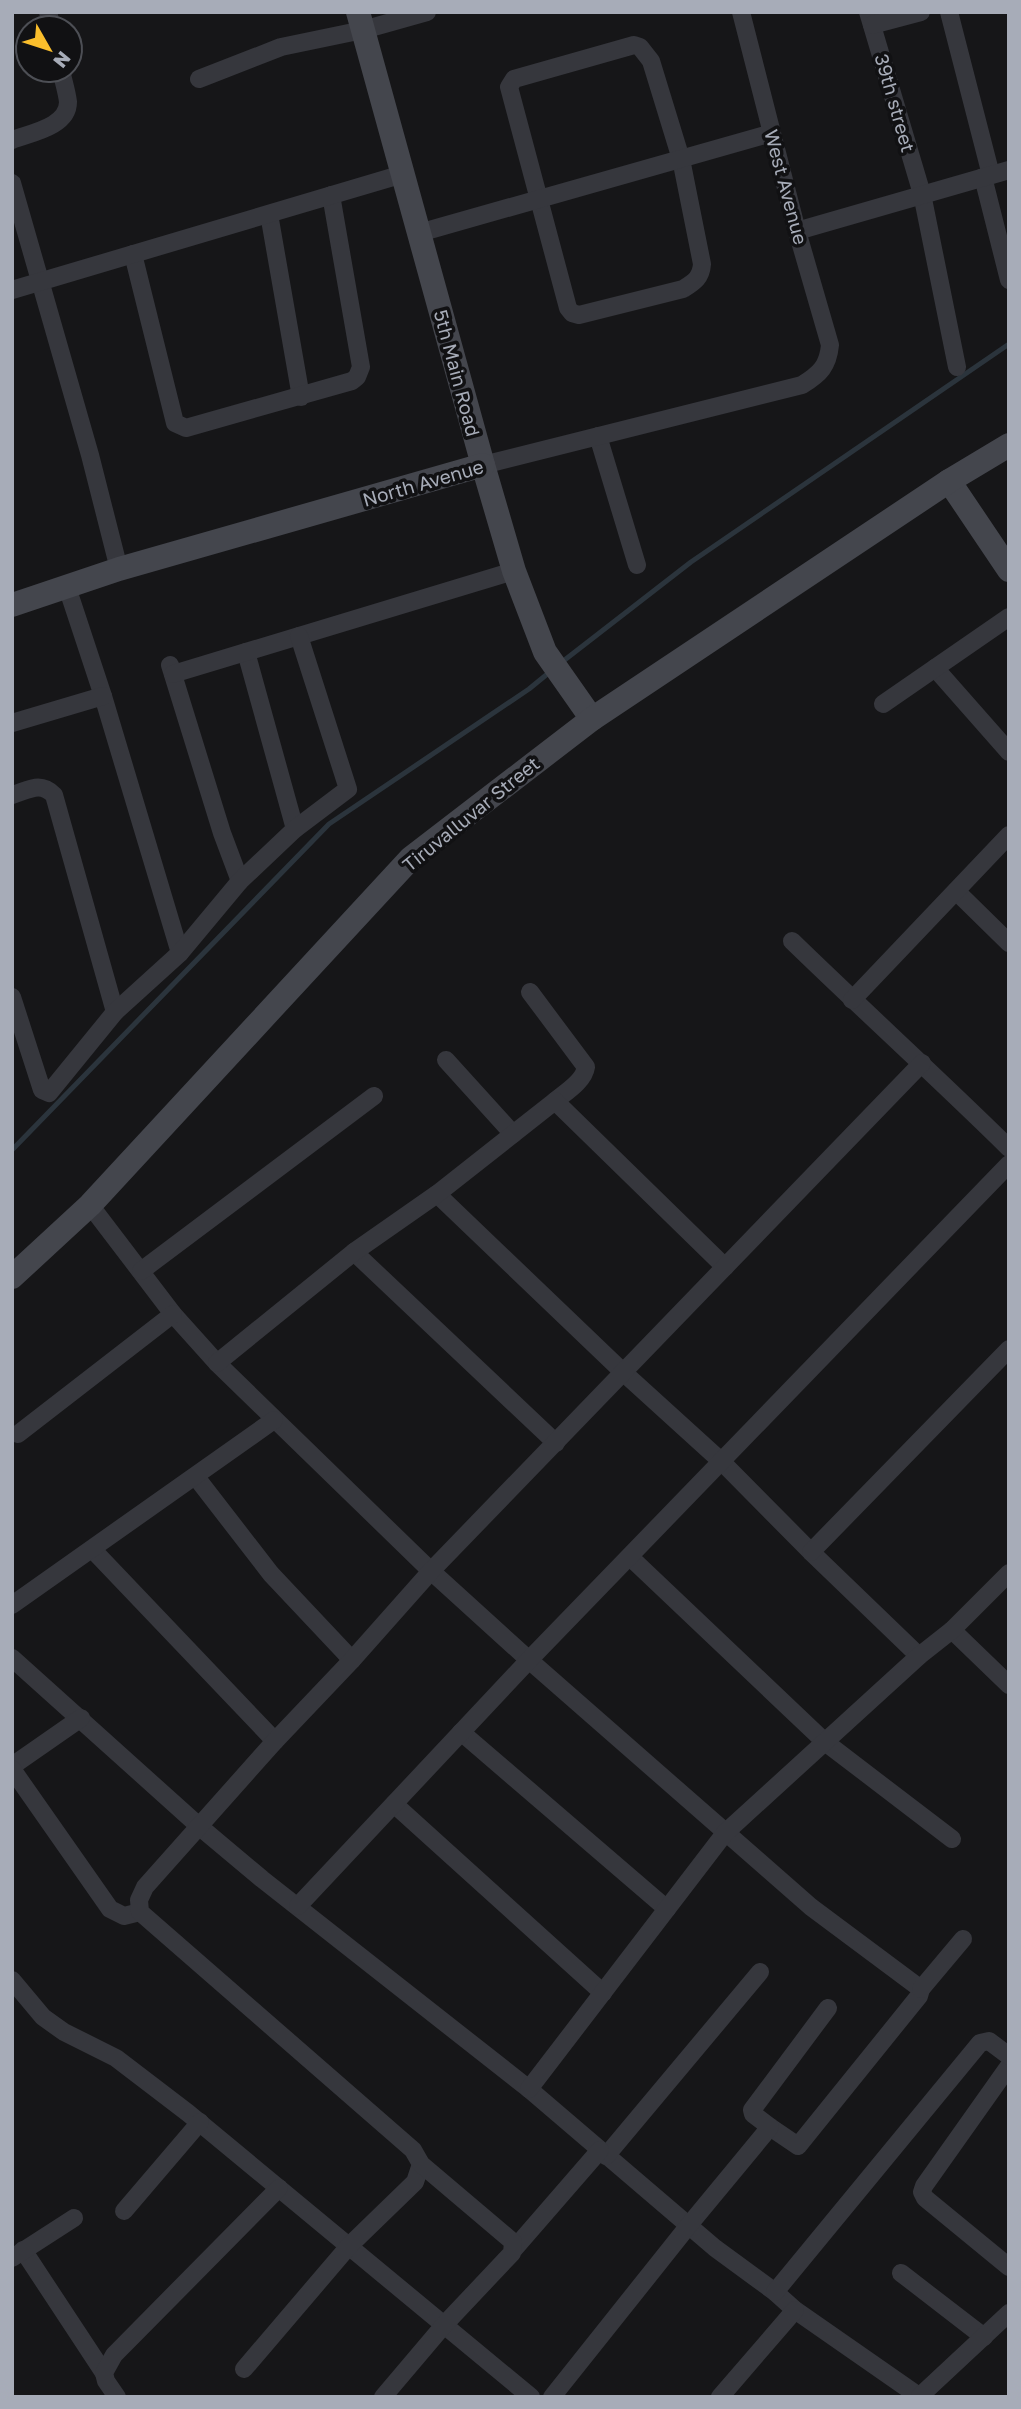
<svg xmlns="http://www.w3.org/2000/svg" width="1021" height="2409" viewBox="0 0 1021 2409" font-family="'Golos Text',sans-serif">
	<rect width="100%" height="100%" fill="#161618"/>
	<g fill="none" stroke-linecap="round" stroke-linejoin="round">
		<g stroke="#2b343c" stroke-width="5">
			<path d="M 562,662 L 691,562 L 1009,344"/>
			<path d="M 12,1150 L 329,824 L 529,689 L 551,671"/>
		</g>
		<g stroke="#36373d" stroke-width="18">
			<path d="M 48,12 L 52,28"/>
			<path d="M 868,12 L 922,194 L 957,367"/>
			<path d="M 949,12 L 991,175"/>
			<path d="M 872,25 L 921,12"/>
			<path d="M 634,45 L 640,47 L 651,61 L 681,159 L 702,264 C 701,278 694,282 683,289 L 579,315 L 572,313 L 568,308 L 509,87 L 514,79 Z"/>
			<path d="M 199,79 L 281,47 L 363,30 L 427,12"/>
			<path d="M 12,140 C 30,133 68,127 68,102 C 67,92 63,80 61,70"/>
			<path d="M 983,177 L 1009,280"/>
			<path d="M 12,183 L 90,455 L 119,569"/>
			<path d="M 269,214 L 301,397"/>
			<path d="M 797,231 L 1009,170"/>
			<path d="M 419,233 L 772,133"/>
			<path d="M 133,254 L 175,423 L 186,428 L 352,381 L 357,377 L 361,367 L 331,195"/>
			<path d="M 12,290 L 403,174"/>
			<path d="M 598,436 L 637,565"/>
			<path d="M 483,465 L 802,385 C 820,374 828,366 830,345 L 797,231 L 741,12"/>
			<path d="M 67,587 L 103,696 L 180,953"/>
			<path d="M 246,652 L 295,829"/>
			<path d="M 170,665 L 222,833 L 240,881"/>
			<path d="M 935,668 L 1009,752"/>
			<path d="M 173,674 L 514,571"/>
			<path d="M 883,704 L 1009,617"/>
			<path d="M 12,723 L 103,696"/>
			<path d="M 12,795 C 29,790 40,781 54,795 L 115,1012"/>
			<path d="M 956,891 L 1009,943"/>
			<path d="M 792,941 C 864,1011 938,1078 1009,1148"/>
			<path d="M 530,992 L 586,1067 C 584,1081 566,1092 555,1101"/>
			<path d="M 12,997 L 42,1090 L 49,1093 L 115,1012 L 180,953 L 240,881 L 295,829 L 348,789 L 299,636"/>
			<path d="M 852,1000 L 1009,835"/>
			<path d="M 446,1060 L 513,1134"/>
			<path d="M 437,1194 L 624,1373 L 722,1462 L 811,1552 L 919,1656"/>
			<path d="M 90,1205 L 173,1314 L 217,1363 L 431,1571 L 529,1660 L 811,1907 L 921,1989 L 919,1996 L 798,2146 L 770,2127"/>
			<path d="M 354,1252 L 556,1443"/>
			<path d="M 141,1271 L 374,1096"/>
			<path d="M 217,1363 L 354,1252 L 437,1194 L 555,1101 L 725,1267"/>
			<path d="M 18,1434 L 173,1314"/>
			<path d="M 196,1477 L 271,1574 L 352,1660"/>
			<path d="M 93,1550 L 275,1741"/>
			<path d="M 811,1552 L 1009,1349"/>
			<path d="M 630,1557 L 825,1742 L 952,1839"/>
			<path d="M 12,1605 L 274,1420"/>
			<path d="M 952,1630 L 1009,1685"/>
			<path d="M 12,1658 L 200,1827 L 262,1879 L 529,2089 L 715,2248 L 775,2292 L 795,2310 L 920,2397"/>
			<path d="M 461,1732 L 667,1909"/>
			<path d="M 12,1766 L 81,1718"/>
			<path d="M 12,1769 L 110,1909 L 124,1916 L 140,1912"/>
			<path d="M 394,1804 L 603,1993"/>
			<path d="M 298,1906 L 529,1660 L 1009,1164"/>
			<path d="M 12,1980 L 43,2017 L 64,2032 L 116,2058 L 188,2113 L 531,2397"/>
			<path d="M 921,1989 L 963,1939"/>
			<path d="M 1009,2066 L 924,2186 L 922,2192 L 925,2198 L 1009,2267"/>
			<path d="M 529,2089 L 725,1833 L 919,1656 L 952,1630 L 1009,1573"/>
			<path d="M 606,2156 L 760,1972"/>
			<path d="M 124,2211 L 200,2122"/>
			<path d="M 514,2249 L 600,2150"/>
			<path d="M 23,2250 L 104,2373"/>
			<path d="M 12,2258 L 74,2218"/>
			<path d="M 901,2273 L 984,2337"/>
			<path d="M 775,2292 L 980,2043 L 989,2041 L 1009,2056"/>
			<path d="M 244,2369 L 349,2246 L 415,2182 L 421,2164"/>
			<path d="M 920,2396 L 1009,2313"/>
			<path d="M 117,2397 L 106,2381 L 104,2373 L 114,2355 L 279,2188"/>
			<path d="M 383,2397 L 444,2325 L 512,2253 L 513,2242 L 421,2164 L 413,2150 L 140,1912 L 139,1900 L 145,1887 L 275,1741 L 352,1660 L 431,1571 L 922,1063"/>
			<path d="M 552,2397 L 689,2225 L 770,2127 L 753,2114 L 752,2110 L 828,2008"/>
			<path d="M 720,2397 L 795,2310"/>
		</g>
		<g stroke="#44464d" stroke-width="24">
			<path d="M 358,12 L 483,465 L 514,571 L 545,652 L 592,719"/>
			<path d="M 949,481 L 1009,570"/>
			<path d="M 12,605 L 119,569 L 483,465"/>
			<path d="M 12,1277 L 90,1205 L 411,858 L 592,719 L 949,481 L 1009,445"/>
		</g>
	</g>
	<g text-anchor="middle" stroke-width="7" stroke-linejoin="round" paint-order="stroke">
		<g font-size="19" fill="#a7acb8" stroke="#111113">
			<text transform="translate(895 103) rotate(74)" y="7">39th street</text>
			<text transform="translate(786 187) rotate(75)" y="7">West Avenue</text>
			<text transform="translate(457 373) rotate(75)" y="7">5th Main Road</text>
			<text transform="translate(423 483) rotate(-16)" y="7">North Avenue</text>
			<text transform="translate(471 814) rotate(-39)" y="7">Tiruvalluvar Street</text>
		</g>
	</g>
	<rect width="1021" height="2409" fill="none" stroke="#a7acb8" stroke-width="28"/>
	<g transform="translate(49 49) rotate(129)"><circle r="33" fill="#111113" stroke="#4d4f55" stroke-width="2"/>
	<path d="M0-5L12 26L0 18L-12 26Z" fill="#fabe2c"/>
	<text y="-10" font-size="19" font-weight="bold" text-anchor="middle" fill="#a7acb8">N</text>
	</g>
</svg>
